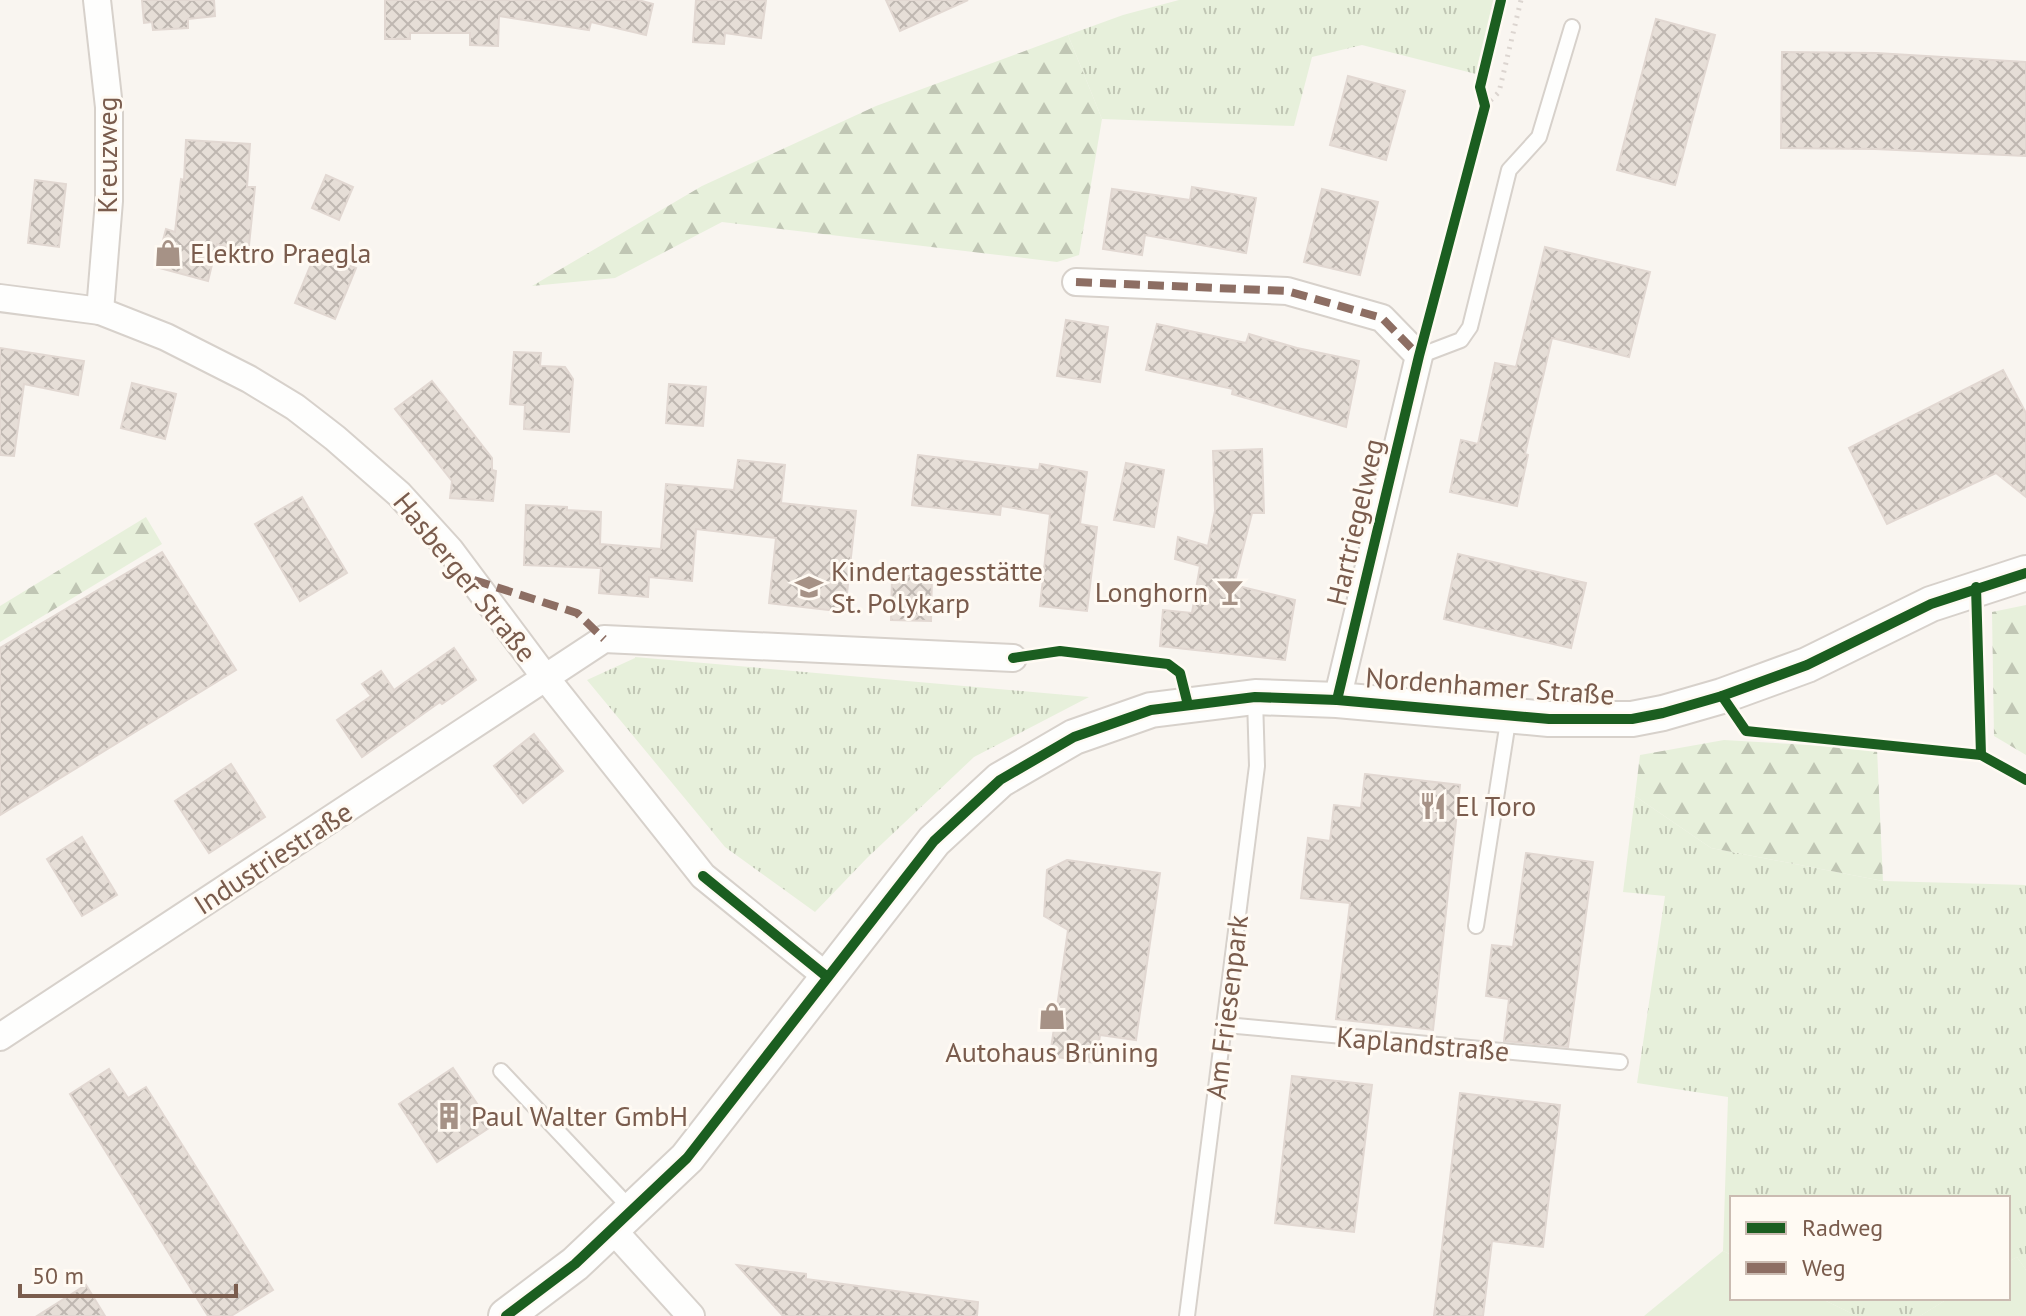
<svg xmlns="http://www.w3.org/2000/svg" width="2026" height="1316" viewBox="0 0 2026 1316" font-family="'PT Sans',sans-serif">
	<defs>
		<pattern id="grass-tufts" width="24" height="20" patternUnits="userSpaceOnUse" patternTransform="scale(2)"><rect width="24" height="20" fill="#e7f0db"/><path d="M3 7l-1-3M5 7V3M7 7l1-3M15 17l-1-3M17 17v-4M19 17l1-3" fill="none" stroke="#c0c6b4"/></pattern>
		<pattern id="forest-firs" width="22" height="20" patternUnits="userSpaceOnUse" patternTransform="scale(2)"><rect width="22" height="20" fill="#e7f0db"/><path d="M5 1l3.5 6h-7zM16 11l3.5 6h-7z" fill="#c0c6b4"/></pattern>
		<pattern id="building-cross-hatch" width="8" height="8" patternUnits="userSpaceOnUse" patternTransform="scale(2)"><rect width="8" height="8" fill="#e6ded7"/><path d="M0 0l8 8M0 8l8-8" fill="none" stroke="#bfb7b1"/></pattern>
	</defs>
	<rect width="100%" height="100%" fill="#f9f5f0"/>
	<g fill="url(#grass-tufts)">
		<path d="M 1179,0 L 1498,0 L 1480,75 L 1362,45 L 1312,57 L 1294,126 L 1102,119 L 1068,35 L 1123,15 Z"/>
		<path d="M 635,658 L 635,657 L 1089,697 L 974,757 L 867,858 L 815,912 L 725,847 L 587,680 Z"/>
		<path d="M 1635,796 L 1711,848 L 1883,881 L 2026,885 L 2026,1270 L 2017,1257 L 2008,1262 L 2008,1198 L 1732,1198 L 1732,1255 L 1723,1251 L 1728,1097 L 1637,1083 L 1665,896 L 1623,892 Z"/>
		<path d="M 1820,1298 L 1949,1298 L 1920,1316 L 1857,1316 Z"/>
	</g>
	<g fill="url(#forest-firs)">
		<path d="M 1068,35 L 1102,119 L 1079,255 L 1057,262 L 722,222 L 615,278 L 532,286 L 702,186 L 876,106 Z"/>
		<path d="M 146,517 L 162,544 L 0,642 L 0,606 Z"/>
		<path d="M 2026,605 L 2026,755 L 1994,736 L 1992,612 Z"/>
		<path d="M 1724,740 L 1877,749 L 1883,881 L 1711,848 L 1635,796 L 1640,755 Z"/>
	</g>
	<g fill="#e7f0db">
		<path d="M 1723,1251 L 1732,1255 L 1732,1298 L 1820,1298 L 1857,1316 L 1644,1316 Z"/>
		<path d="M 2017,1257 L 2026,1270 L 2026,1316 L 1920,1316 L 1949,1298 L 2008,1298 L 2008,1262 Z"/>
	</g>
	<g fill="url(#building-cross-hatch)" stroke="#e2d8d2" stroke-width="2">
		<path d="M 142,0 L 214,0 L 215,16 L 188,19 L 188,28 L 153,30 L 152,22 L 144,23 Z"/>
		<path d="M 385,0 L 638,0 L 653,4 L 646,35 L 591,22 L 589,30 L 499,16 L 498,46 L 470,45 L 470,33 L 410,33 L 410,39 L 385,39 Z"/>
		<path d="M 696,0 L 766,0 L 761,38 L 725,33 L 724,44 L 693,42 Z"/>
		<path d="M 886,0 L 968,0 L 900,31 Z"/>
		<path d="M 1656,19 L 1715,35 L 1675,185 L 1617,170 Z"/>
		<path d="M 1782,52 L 1876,53 L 2026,62 L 2026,156 L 1875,149 L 1781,148 Z"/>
		<path d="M 1348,76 L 1405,91 L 1386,160 L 1330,145 Z"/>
		<path d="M 186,140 L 250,144 L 247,187 L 255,187 L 248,255 L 217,244 L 208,281 L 156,267 L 166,229 L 175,232 L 181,179 L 184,180 Z"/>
		<path d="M 326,175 L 353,187 L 339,220 L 312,208 Z"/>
		<path d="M 35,180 L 66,184 L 59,247 L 28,243 Z"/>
		<path d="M 1192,187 L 1256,198 L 1246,253 L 1145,235 L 1142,255 L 1103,249 L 1112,189 L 1190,200 Z"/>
		<path d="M 1322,189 L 1378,202 L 1360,275 L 1304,262 Z"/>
		<path d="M 1545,247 L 1650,272 L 1629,357 L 1552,338 L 1525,454 L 1528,455 L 1517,506 L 1450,492 L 1461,440 L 1478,444 L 1495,363 L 1516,367 Z"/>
		<path d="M 316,252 L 356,268 L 335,319 L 295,303 Z"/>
		<path d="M 1066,320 L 1108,327 L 1100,382 L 1057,376 Z"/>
		<path d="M 1157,324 L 1246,343 L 1249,334 L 1297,348 L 1359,361 L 1346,427 L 1232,394 L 1233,389 L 1146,370 Z"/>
		<path d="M 0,348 L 84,361 L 78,395 L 24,384 L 14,456 L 0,455 Z"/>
		<path d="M 514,352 L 541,353 L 540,366 L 565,367 L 573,379 L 569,432 L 524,429 L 525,405 L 510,404 Z"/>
		<path d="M 2003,370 L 2026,413 L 2026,497 L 1996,473 L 1887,524 L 1849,448 Z"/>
		<path d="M 432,381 L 492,458 L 492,470 L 496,471 L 493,501 L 450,498 L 452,481 L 395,409 Z"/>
		<path d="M 132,383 L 176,394 L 165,439 L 121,428 Z"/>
		<path d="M 669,384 L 706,387 L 703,426 L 666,423 Z"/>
		<path d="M 1262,449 L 1264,513 L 1252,513 L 1234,585 L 1295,600 L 1285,660 L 1160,646 L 1163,610 L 1192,613 L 1200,566 L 1175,559 L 1178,537 L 1208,546 L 1215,511 L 1213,451 Z"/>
		<path d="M 918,455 L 1039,470 L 1040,464 L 1087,472 L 1080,524 L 1097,527 L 1087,611 L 1040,606 L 1050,514 L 1001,506 L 1000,515 L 912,505 Z"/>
		<path d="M 738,460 L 785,465 L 781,503 L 856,511 L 845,612 L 769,603 L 776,538 L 696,529 L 692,581 L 649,577 L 648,597 L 599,593 L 601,568 L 524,565 L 526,505 L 567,507 L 567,510 L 601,512 L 600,544 L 661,549 L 666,484 L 734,490 Z"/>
		<path d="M 1126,463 L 1164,470 L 1154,527 L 1114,520 Z"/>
		<path d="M 302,497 L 347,573 L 300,601 L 255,524 Z"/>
		<path d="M 162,552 L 236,670 L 0,815 L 0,648 Z"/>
		<path d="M 1458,554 L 1586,583 L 1571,648 L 1444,619 Z"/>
		<path d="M 892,576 L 932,576 L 931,621 L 891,620 Z"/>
		<path d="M 454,648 L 476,680 L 442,704 L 440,702 L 362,757 L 337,720 L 371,696 L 362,684 L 381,671 L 394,690 Z"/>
		<path d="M 534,734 L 563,771 L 523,803 L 494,766 Z"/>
		<path d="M 231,764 L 265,817 L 209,853 L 175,801 Z"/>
		<path d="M 1365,774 L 1460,785 L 1433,1030 L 1336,1019 L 1350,903 L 1301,898 L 1308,838 L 1330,841 L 1334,805 L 1361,808 Z"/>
		<path d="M 82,837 L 117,895 L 82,916 L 47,859 Z"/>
		<path d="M 1526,853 L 1593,862 L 1568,1047 L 1504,1041 L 1509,999 L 1486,996 L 1492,945 L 1513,947 Z"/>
		<path d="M 1067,860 L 1160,873 L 1136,1040 L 1100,1035 L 1096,1063 L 1050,1056 L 1068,930 L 1044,916 L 1047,870 Z"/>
		<path d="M 453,1068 L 492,1126 L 437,1162 L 399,1104 Z"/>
		<path d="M 109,1069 L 128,1098 L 146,1087 L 273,1290 L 231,1316 L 208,1316 L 70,1094 Z"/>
		<path d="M 1292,1076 L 1372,1085 L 1354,1232 L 1275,1223 Z"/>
		<path d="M 1460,1093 L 1560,1105 L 1543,1247 L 1492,1241 L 1483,1316 L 1434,1316 Z"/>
		<path d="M 737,1265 L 806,1274 L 806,1279 L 978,1302 L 977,1316 L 783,1316 Z"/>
		<path d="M 86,1285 L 105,1316 L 37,1316 Z"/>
	</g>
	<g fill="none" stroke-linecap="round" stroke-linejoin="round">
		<g stroke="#d7d1cb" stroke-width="18">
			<g id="service">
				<path d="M 1419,356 L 1461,340 L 1470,327 L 1509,170 L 1539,137 L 1572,27"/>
				<path d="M 1476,926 L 1509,715"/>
				<path d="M 1226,1025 L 1620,1062"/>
				<path d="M 501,1071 L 632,1210"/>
				<path d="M 1187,1316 L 1257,766 L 1255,698"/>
			</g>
		</g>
		<g stroke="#d7d1cb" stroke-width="30">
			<g id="minor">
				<path d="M 97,0 L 109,107 L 109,201 L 100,311"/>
				<path d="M 1076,282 L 1287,291 L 1382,318 L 1419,356 L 1337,700"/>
				<path d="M 0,298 L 100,311 L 166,337 L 249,379 L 295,407 L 335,438 L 399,494 L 450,550 L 545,677 L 703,876 L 826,976"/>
				<path d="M 0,1037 L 604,639 L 1013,658"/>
				<path d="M 613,1230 L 691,1316"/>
			</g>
		</g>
		<g stroke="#d7d1cb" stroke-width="38">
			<path id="tertiary" d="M 506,1316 L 575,1264 L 687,1158 L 934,841 L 1000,780 L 1074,737 L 1151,710 L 1255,697 L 1337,700 L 1549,719 L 1632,719 L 1663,713 L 1722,696 L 1807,665 L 1931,604 L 2026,573"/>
		</g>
		<path stroke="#dcd5d0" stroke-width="5" stroke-dasharray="2 6" stroke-linecap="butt" d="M 1485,106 L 1499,92 L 1521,0"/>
		<use href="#service" stroke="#fefefd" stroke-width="14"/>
		<use href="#minor" stroke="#fefefd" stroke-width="26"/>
		<use href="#tertiary" stroke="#fefefd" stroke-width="34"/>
		<g stroke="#8d6e63" stroke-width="8" stroke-dasharray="16 8" stroke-linecap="butt">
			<path d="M 1076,282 L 1287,291 L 1382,318 L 1419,356 L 1421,351"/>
			<path d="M 474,580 L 577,613 L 604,639"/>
		</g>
		<g stroke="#fffaf3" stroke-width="15">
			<g id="cycleway">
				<path d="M 1976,587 L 1981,755"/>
				<path d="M 1013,658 L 1060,651 L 1168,664 L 1180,673 L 1188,705"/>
				<path d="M 1722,696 L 1746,731 L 1981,755 L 2026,780"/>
				<path d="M 1337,700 L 1419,356 L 1485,106 L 1480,87 L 1501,0"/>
				<path d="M 703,876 L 826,976"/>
				<path d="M 506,1316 L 575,1264 L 687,1158 L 934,841 L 1000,780 L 1074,737 L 1151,710 L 1255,697 L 1337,700 L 1549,719 L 1632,719 L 1663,713 L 1722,696 L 1807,665 L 1931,604 L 2026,573"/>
			</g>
		</g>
		<use href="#cycleway" stroke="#1b5e20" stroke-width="10"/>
	</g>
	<defs>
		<g id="shop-bare" transform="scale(2.16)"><path d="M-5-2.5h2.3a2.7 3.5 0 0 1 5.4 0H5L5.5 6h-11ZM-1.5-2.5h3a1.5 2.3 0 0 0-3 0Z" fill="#a69286" stroke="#fffaf3" stroke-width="2.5" paint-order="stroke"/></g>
		<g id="school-bare" transform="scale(2.16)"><path d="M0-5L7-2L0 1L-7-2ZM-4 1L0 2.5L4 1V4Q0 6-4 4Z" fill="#a69286" stroke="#fffaf3" stroke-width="2.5" paint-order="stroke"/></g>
		<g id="bar-bare" transform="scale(2.16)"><path d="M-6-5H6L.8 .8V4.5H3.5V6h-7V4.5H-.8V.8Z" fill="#a69286" stroke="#fffaf3" stroke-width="2.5" paint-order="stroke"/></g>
		<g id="restaurant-bare" transform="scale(2.16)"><path d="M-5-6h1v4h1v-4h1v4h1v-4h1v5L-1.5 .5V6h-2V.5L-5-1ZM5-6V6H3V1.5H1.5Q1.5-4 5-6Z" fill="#a69286" stroke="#fffaf3" stroke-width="2.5" paint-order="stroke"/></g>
		<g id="building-bare" transform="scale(2.16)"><path d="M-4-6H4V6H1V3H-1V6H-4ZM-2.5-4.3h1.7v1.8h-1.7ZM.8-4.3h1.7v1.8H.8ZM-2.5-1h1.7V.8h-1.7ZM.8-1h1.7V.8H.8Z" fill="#a69286" stroke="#fffaf3" stroke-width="2.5" paint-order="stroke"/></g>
	</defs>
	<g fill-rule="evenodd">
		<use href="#shop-bare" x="168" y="253"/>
		<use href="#school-bare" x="809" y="587"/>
		<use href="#bar-bare" x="1230" y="592"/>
		<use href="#restaurant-bare" x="1433" y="806"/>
		<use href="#shop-bare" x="1052" y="1016"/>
		<use href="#building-bare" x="449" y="1116"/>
	</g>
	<g text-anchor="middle" stroke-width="6" stroke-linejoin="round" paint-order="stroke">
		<g font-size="28" fill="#7a5c4d" stroke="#fffaf3">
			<text transform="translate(107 155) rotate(-90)" y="10">Kreuzweg</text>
			<text transform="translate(1355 522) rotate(-77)" y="10">Hartriegelweg</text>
			<text transform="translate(465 577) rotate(51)" y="10">Hasberger Straße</text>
			<text transform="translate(1490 686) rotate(4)" y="10">Nordenhamer Straße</text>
			<text transform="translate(273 858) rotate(-33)" y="10">Industriestraße</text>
			<text transform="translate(1227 1007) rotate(-83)" y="10">Am Friesenpark</text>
			<text transform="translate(1423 1044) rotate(5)" y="10">Kaplandstraße</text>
		</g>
		<g font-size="28" fill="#7a5c4d" stroke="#fffaf3" text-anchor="start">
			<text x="190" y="263">Elektro Praegla</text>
			<text x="831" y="581">Kindertagesstätte<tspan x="831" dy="32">St. Polykarp</tspan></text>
			<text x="1208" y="602" text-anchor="end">Longhorn</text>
			<text x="1455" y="816">El Toro</text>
			<text x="1052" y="1062" text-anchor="middle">Autohaus Brüning</text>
			<text x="471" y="1126">Paul Walter GmbH</text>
		</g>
	</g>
	<rect x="1730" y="1196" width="280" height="104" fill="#fffaf3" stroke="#cabbb1" stroke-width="2"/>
	<rect x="1746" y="1222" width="40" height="12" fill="#1b5e20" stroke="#cabbb1" stroke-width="2"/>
	<text x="1802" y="1236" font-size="24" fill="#7a5c4d">Radweg</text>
	<rect x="1746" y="1262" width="40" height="12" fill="#8d6e63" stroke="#cabbb1" stroke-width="2"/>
	<text x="1802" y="1276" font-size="24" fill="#7a5c4d">Weg</text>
	<path d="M20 1284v12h216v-12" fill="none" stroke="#7a5c4d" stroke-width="4"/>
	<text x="32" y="1284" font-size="24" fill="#7a5c4d" stroke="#fffaf3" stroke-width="6" paint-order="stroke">50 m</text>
</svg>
